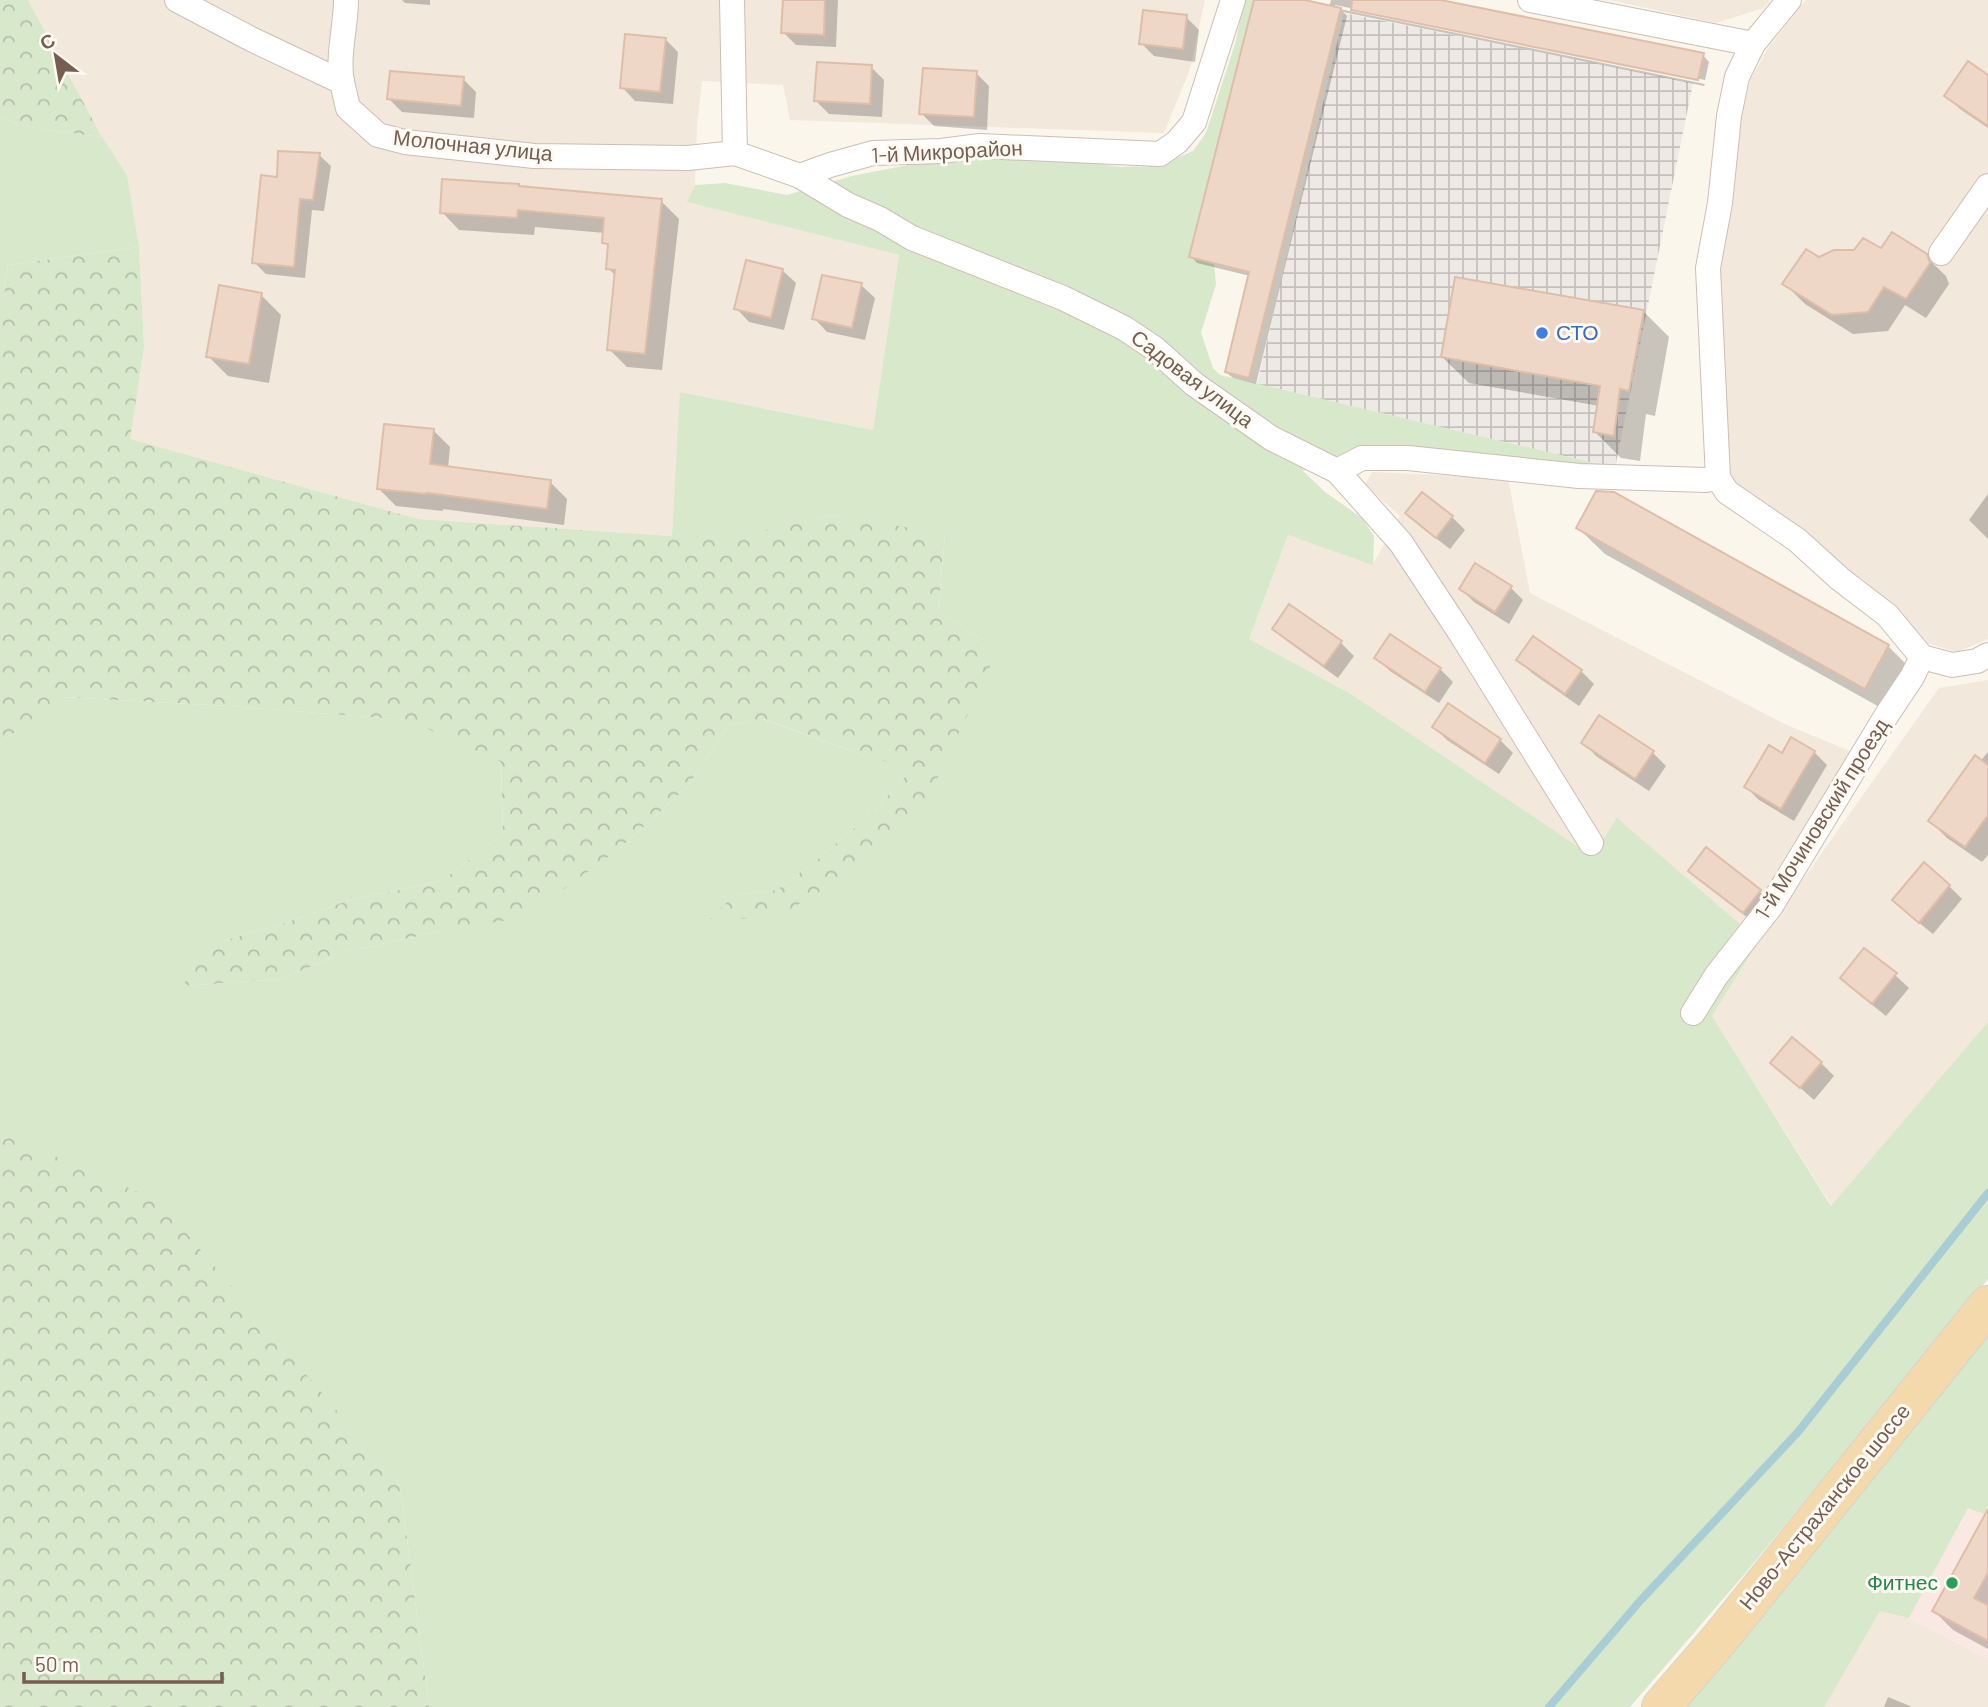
<svg xmlns="http://www.w3.org/2000/svg" width="1988" height="1707" viewBox="0 0 1988 1707" font-family="Barlow,sans-serif">
	<defs>
		<pattern id="industrial-grid" width="8" height="8" patternUnits="userSpaceOnUse" patternTransform="scale(1.75)"><rect width="8" height="8" fill="#ede9e4"/><path d="M0 4h8M4 0v8" fill="none" stroke="#c5c0bb"/></pattern>
		<pattern id="forest-crowns" width="20" height="18" patternUnits="userSpaceOnUse" patternTransform="scale(1.75)"><rect width="20" height="18" fill="#d7e8cb"/><path d="M2 6a3 3 0 1 1 6 0M12 15a3 3 0 1 1 6 0" fill="none" stroke="#b3bfa7"/></pattern>
	</defs>
	<rect width="100%" height="100%" fill="#fbf6ec"/>
	<g fill="#f2e8db">
		<path d="M 28,0 L 1205,0 L 1190,69 L 1164,133 L 790,120 L 783,85 L 702,81 L 697,125 L 695,185 L 688,202 L 899,255 L 873,430 L 681,392 L 672,536 L 418,519 L 129,439 L 144,347 L 139,247 L 127,175 L 102,137 Z"/>
		<path d="M 1609,0 L 1770,0 L 1764,8 L 1716,23 Z"/>
		<path d="M 1806,0 L 1988,0 L 1988,639 L 1957,652 L 1927,643 L 1892,608 L 1734,487 L 1725,465 L 1720,276 L 1739,119 L 1751,79 L 1768,48 Z"/>
		<path d="M 1372,472 L 1508,478 L 1530,593 L 1787,725 L 1852,752 L 1764,906 L 1741,925 L 1617,819 L 1592,856 L 1351,694 L 1249,639 L 1288,535 L 1373,564 L 1400,516 L 1365,485 Z"/>
		<path d="M 1988,680 L 1988,1022 L 1832,1206 L 1712,1016 L 1757,944 L 1939,688 Z"/>
		<path d="M 1880,1610 L 1909,1618 L 1988,1659 L 1988,1707 L 1824,1707 Z"/>
	</g>
	<path fill="#fae9e2" d="M 1968,1507 L 1988,1508 L 1988,1659 L 1909,1618 Z"/>
	<path fill="url(#industrial-grid)" d="M 1344,13 L 1693,83 L 1615,468 L 1257,384 Z"/>
	<g fill="#d7e8cb">
		<path d="M 1244,0 L 1254,0 L 1189,256 L 1214,263 L 1216,284 L 1201,333 L 1213,368 L 1220,375 L 1615,468 L 1363,449 L 1340,455 L 1303,471 L 1325,492 L 1362,518 L 1374,536 L 1373,565 L 1288,535 L 1249,639 L 1351,694 L 1592,856 L 1617,818 L 1741,925 L 1757,944 L 1712,1016 L 1831,1206 L 1988,1022 L 1988,1279 L 1748,1570 L 1630,1707 L 429,1707 L 400,1485 L 0,1133 L 0,743 L 62,697 L 228,706 L 409,720 L 501,761 L 503,834 L 442,881 L 350,900 L 282,924 L 226,940 L 185,986 L 280,979 L 350,951 L 437,932 L 620,848 L 687,787 L 729,725 L 763,719 L 862,755 L 914,767 L 871,814 L 818,859 L 777,890 L 734,895 L 711,919 L 872,860 L 998,650 L 938,611 L 945,535 L 835,515 L 737,536 L 672,536 L 680,392 L 873,430 L 899,255 L 687,202 L 695,185 L 725,183 L 787,195 L 852,176 L 939,159 L 1050,156 L 1121,167 L 1158,166 L 1193,151 L 1206,133 L 1235,44 Z"/>
		<path d="M 0,118 L 39,129 L 102,137 L 127,175 L 139,247 L 8,265 L 4,299 L 0,297 Z"/>
		<path d="M 1988,1329 L 1988,1506 L 1984,1514 L 1968,1508 L 1909,1618 L 1880,1611 L 1824,1707 L 1677,1707 Z"/>
	</g>
	<g fill="url(#forest-crowns)">
		<path d="M 0,0 L 28,0 L 102,137 L 39,129 L 0,118 Z"/>
		<path d="M 139,247 L 144,347 L 130,439 L 418,519 L 672,536 L 736,536 L 835,515 L 945,534 L 938,611 L 998,650 L 930,794 L 872,860 L 776,918 L 710,919 L 734,895 L 777,890 L 818,859 L 871,814 L 913,768 L 862,755 L 764,719 L 729,725 L 687,787 L 620,848 L 526,917 L 437,932 L 350,951 L 280,979 L 184,986 L 192,957 L 226,940 L 282,924 L 350,900 L 442,881 L 503,834 L 501,762 L 408,720 L 228,706 L 63,697 L 0,743 L 0,297 L 4,298 L 8,265 Z"/>
		<path d="M 0,1133 L 159,1201 L 400,1485 L 429,1707 L 0,1707 Z"/>
	</g>
	<g fill="#0003">
		<path d="M 402,0 L 430,0 L 430,5 L 405,3 Z"/>
		<path d="M 784,0 L 838,0 L 836,47 L 796,45 L 783,32 Z"/>
		<path d="M 1256,0 L 1297,0 L 1329,7 L 1331,0 L 1432,0 L 1703,55 L 1709,62 L 1705,80 L 1335,5 L 1335,8 L 1705,84 L 1704,86 L 1343,12 L 1347,16 L 1256,384 L 1233,378 L 1226,372 L 1250,276 L 1197,263 L 1191,256 Z"/>
		<path d="M 1186,17 L 1199,30 L 1195,62 L 1154,56 L 1141,43 Z"/>
		<path d="M 665,39 L 678,52 L 673,104 L 635,101 L 622,87 Z"/>
		<path d="M 871,67 L 884,80 L 882,117 L 829,114 L 816,101 Z"/>
		<path d="M 976,73 L 989,86 L 987,130 L 934,126 L 921,113 Z"/>
		<path d="M 1988,77 L 1988,128 L 1960,109 L 1947,96 Z"/>
		<path d="M 463,79 L 476,92 L 474,118 L 402,112 L 389,99 Z"/>
		<path d="M 319,155 L 331,166 L 324,211 L 312,210 L 305,278 L 266,274 L 254,262 L 279,179 Z"/>
		<path d="M 521,188 L 661,201 L 679,219 L 662,370 L 627,367 L 609,349 L 616,276 L 608,268 L 610,248 L 604,242 L 605,233 L 535,227 L 534,235 L 459,230 L 442,212 Z"/>
		<path d="M 1881,250 L 1925,256 L 1946,276 L 1949,284 L 1926,318 L 1905,305 L 1888,331 L 1853,334 L 1805,304 L 1785,284 L 1819,259 Z"/>
		<path d="M 782,270 L 796,283 L 784,330 L 749,322 L 736,308 Z"/>
		<path d="M 861,285 L 875,298 L 865,340 L 827,332 L 814,318 Z"/>
		<path d="M 261,295 L 281,315 L 269,383 L 228,376 L 208,356 Z"/>
		<path d="M 1643,311 L 1669,337 L 1655,416 L 1646,414 L 1640,461 L 1621,458 L 1595,432 L 1599,406 L 1469,383 L 1442,357 Z"/>
		<path d="M 433,430 L 450,447 L 448,468 L 550,482 L 567,499 L 564,525 L 443,509 L 443,511 L 396,506 L 379,489 Z"/>
		<path d="M 1988,494 L 1988,539 L 1969,520 Z"/>
		<path d="M 1407,513 L 1452,517 L 1465,530 L 1450,549 L 1420,526 Z"/>
		<path d="M 1578,528 L 1888,646 L 1915,673 L 1892,714 L 1605,554 Z"/>
		<path d="M 1510,587 L 1523,600 L 1509,624 L 1474,602 L 1461,589 Z"/>
		<path d="M 1274,628 L 1341,643 L 1354,656 L 1338,678 L 1287,641 Z"/>
		<path d="M 1533,638 L 1581,671 L 1594,684 L 1579,706 L 1532,673 L 1519,660 Z"/>
		<path d="M 1376,658 L 1440,669 L 1453,682 L 1439,703 L 1390,671 Z"/>
		<path d="M 1434,727 L 1500,740 L 1513,753 L 1499,774 L 1447,740 Z"/>
		<path d="M 1583,742 L 1653,753 L 1666,766 L 1649,791 L 1596,756 Z"/>
		<path d="M 1814,752 L 1827,765 L 1794,821 L 1759,800 L 1746,787 L 1782,755 Z"/>
		<path d="M 1988,752 L 1988,855 L 1982,862 L 1947,838 L 1930,821 Z"/>
		<path d="M 1690,870 L 1760,892 L 1773,905 L 1757,925 L 1703,883 Z"/>
		<path d="M 1949,886 L 1962,899 L 1933,934 L 1907,913 Z"/>
		<path d="M 1895,975 L 1909,988 L 1886,1016 L 1855,991 L 1842,978 Z"/>
		<path d="M 1772,1063 L 1821,1063 L 1834,1076 L 1814,1100 Z"/>
		<path d="M 1988,1513 L 1988,1649 L 1953,1630 L 1934,1611 Z"/>
		<path d="M 1888,1697 L 1910,1706 L 1911,1707 L 1884,1707 Z"/>
	</g>
	<g fill="none" stroke-linecap="round" stroke-linejoin="round">
		<path stroke="#a9cdd5" stroke-width="8" d="M 1549,1707 L 1640,1601 L 1798,1432 L 1988,1193"/>
	</g>
	<g fill="#eed7c6" stroke="#dfbea8" stroke-width="2">
		<path d="M 783,0 L 825,0 L 824,35 L 781,33 Z"/>
		<path d="M 1254,0 L 1305,0 L 1341,8 L 1249,378 L 1225,372 L 1249,272 L 1189,257 Z"/>
		<path d="M 1352,0 L 1441,0 L 1704,53 L 1698,80 L 1351,10 Z"/>
		<path d="M 1143,10 L 1187,15 L 1183,49 L 1139,44 Z"/>
		<path d="M 625,34 L 666,38 L 660,92 L 620,88 Z"/>
		<path d="M 1968,61 L 1988,75 L 1988,126 L 1944,96 Z"/>
		<path d="M 817,62 L 872,65 L 870,104 L 814,101 Z"/>
		<path d="M 923,68 L 977,71 L 974,117 L 919,114 Z"/>
		<path d="M 390,71 L 464,77 L 461,106 L 387,99 Z"/>
		<path d="M 278,151 L 320,153 L 313,200 L 300,199 L 294,267 L 252,263 L 261,175 L 277,177 Z"/>
		<path d="M 442,179 L 519,184 L 519,186 L 662,199 L 645,354 L 607,350 L 615,270 L 606,269 L 608,244 L 602,243 L 604,218 L 518,210 L 517,218 L 440,213 Z"/>
		<path d="M 1892,232 L 1927,254 L 1930,263 L 1906,299 L 1884,287 L 1868,312 L 1832,315 L 1782,284 L 1806,249 L 1819,257 L 1834,250 L 1854,250 L 1863,238 L 1881,248 Z"/>
		<path d="M 746,260 L 783,269 L 771,318 L 734,309 Z"/>
		<path d="M 822,275 L 862,283 L 852,328 L 812,319 Z"/>
		<path d="M 1455,277 L 1644,310 L 1629,391 L 1620,389 L 1614,436 L 1593,432 L 1600,386 L 1441,357 Z"/>
		<path d="M 219,285 L 262,293 L 249,364 L 206,357 Z"/>
		<path d="M 384,424 L 434,429 L 430,464 L 551,480 L 547,509 L 427,493 L 427,494 L 377,489 Z"/>
		<path d="M 1596,491 L 1614,492 L 1889,645 L 1865,689 L 1576,528 Z"/>
		<path d="M 1422,492 L 1453,516 L 1436,538 L 1405,513 Z"/>
		<path d="M 1475,563 L 1512,586 L 1495,612 L 1459,589 Z"/>
		<path d="M 1289,604 L 1342,641 L 1324,666 L 1272,629 Z"/>
		<path d="M 1390,634 L 1441,668 L 1425,692 L 1374,658 Z"/>
		<path d="M 1533,636 L 1582,670 L 1565,694 L 1516,660 Z"/>
		<path d="M 1448,703 L 1501,739 L 1485,763 L 1432,727 Z"/>
		<path d="M 1599,715 L 1654,751 L 1635,779 L 1581,743 Z"/>
		<path d="M 1791,737 L 1815,751 L 1781,809 L 1744,787 L 1769,745 L 1782,753 Z"/>
		<path d="M 1975,755 L 1988,765 L 1988,815 L 1965,847 L 1928,821 Z"/>
		<path d="M 1706,847 L 1761,890 L 1743,913 L 1688,871 Z"/>
		<path d="M 1924,862 L 1950,885 L 1919,923 L 1892,900 Z"/>
		<path d="M 1864,948 L 1897,973 L 1872,1004 L 1840,978 Z"/>
		<path d="M 1792,1037 L 1822,1062 L 1800,1088 L 1770,1063 Z"/>
		<path d="M 1988,1509 L 1988,1573 L 1974,1598 L 1988,1605 L 1988,1641 L 1932,1611 Z"/>
	</g>
	<g fill="none" stroke-linecap="round" stroke-linejoin="round">
		<g stroke="#cdbeb3" stroke-width="26">
			<g id="minor">
				<path d="M 177,0 L 251,39 L 342,82 L 348,108 L 378,135 L 405,142 L 534,156 L 688,158 L 735,153 L 800,176 L 848,205 L 880,219 L 912,238 L 1063,298 L 1124,328 L 1154,348 L 1194,384 L 1271,438 L 1337,471 L 1401,543 L 1461,634 L 1591,843"/>
				<path d="M 732,0 L 735,153"/>
				<path d="M 1530,0 L 1753,44"/>
				<path d="M 1789,0 L 1753,44 L 1737,77 L 1729,116 L 1720,203 L 1708,268 L 1718,478 L 1727,492 L 1797,540 L 1840,579 L 1887,615 L 1922,657 L 1952,665 L 1977,661 L 1988,655"/>
				<path d="M 342,82 C 337,57 346,26 346,0"/>
				<path d="M 800,176 L 830,165 L 873,153 L 941,151 L 980,146 L 1160,154 L 1177,142 L 1194,122 L 1233,0"/>
				<path d="M 1941,253 L 1988,186"/>
				<path d="M 1337,471 L 1362,458 L 1408,458 L 1579,476 L 1706,480 L 1718,478"/>
				<path d="M 1693,1013 L 1716,976 L 1771,906 L 1888,713 L 1912,677 L 1922,657"/>
			</g>
		</g>
		<g stroke="#d8d2ce" stroke-width="40">
			<path id="primary" d="M 1661,1707 L 1718,1641 L 1988,1305"/>
		</g>
		<use href="#minor" stroke="#fff" stroke-width="24"/>
		<use href="#primary" stroke="#f3d9ac" stroke-width="38"/>
	</g>
	<circle fill="#3f7fe0" stroke="#fefaf3" stroke-width="2.5" cx="1542" cy="333" r="7"/>
	<circle fill="#2e9e5b" stroke="#fefaf3" stroke-width="2.5" cx="1952" cy="1583" r="7"/>
	<g text-anchor="middle" stroke-width="6" stroke-linejoin="round" paint-order="stroke">
		<g font-size="21" fill="#755e51" stroke="#fefaf3">
			<text transform="translate(473 146) rotate(6)" y="7">Молочная улица</text>
			<text transform="translate(947 152) rotate(-3)" y="7">1-й Микрорайон</text>
			<text transform="translate(1192 379) rotate(37)" y="7">Садовая улица</text>
			<text transform="translate(1822 819) rotate(-58)" y="7">1-й Мочиновский проезд</text>
			<text transform="translate(1825 1507) rotate(-51)" y="7">Ново-Астраханское шоссе</text>
		</g>
		<g font-size="21" fill="#366cbe" stroke="#fefaf3" text-anchor="start">
			<text x="1556" y="340">СТО</text>
		</g>
		<g font-size="21" fill="#27864d" stroke="#fefaf3" text-anchor="end">
			<text x="1938" y="1590">Фитнес</text>
		</g>
	</g>
	<g transform="translate(56 56) rotate(329)" stroke="#fefaf3" stroke-width="5" paint-order="stroke">
	<path d="M0-5L12 26L0 18L-12 26Z" fill="#755e51"/>
	<text y="-10" font-size="19" font-weight="bold" text-anchor="middle" fill="#755e51">С</text>
	</g>
	<path d="M24 1672v10h198v-10" fill="none" stroke="#755e51" stroke-width="3.5"/>
	<text x="35" y="1672" font-size="21" fill="#755e51" stroke="#fefaf3" stroke-width="5" paint-order="stroke">50 m</text>
</svg>
